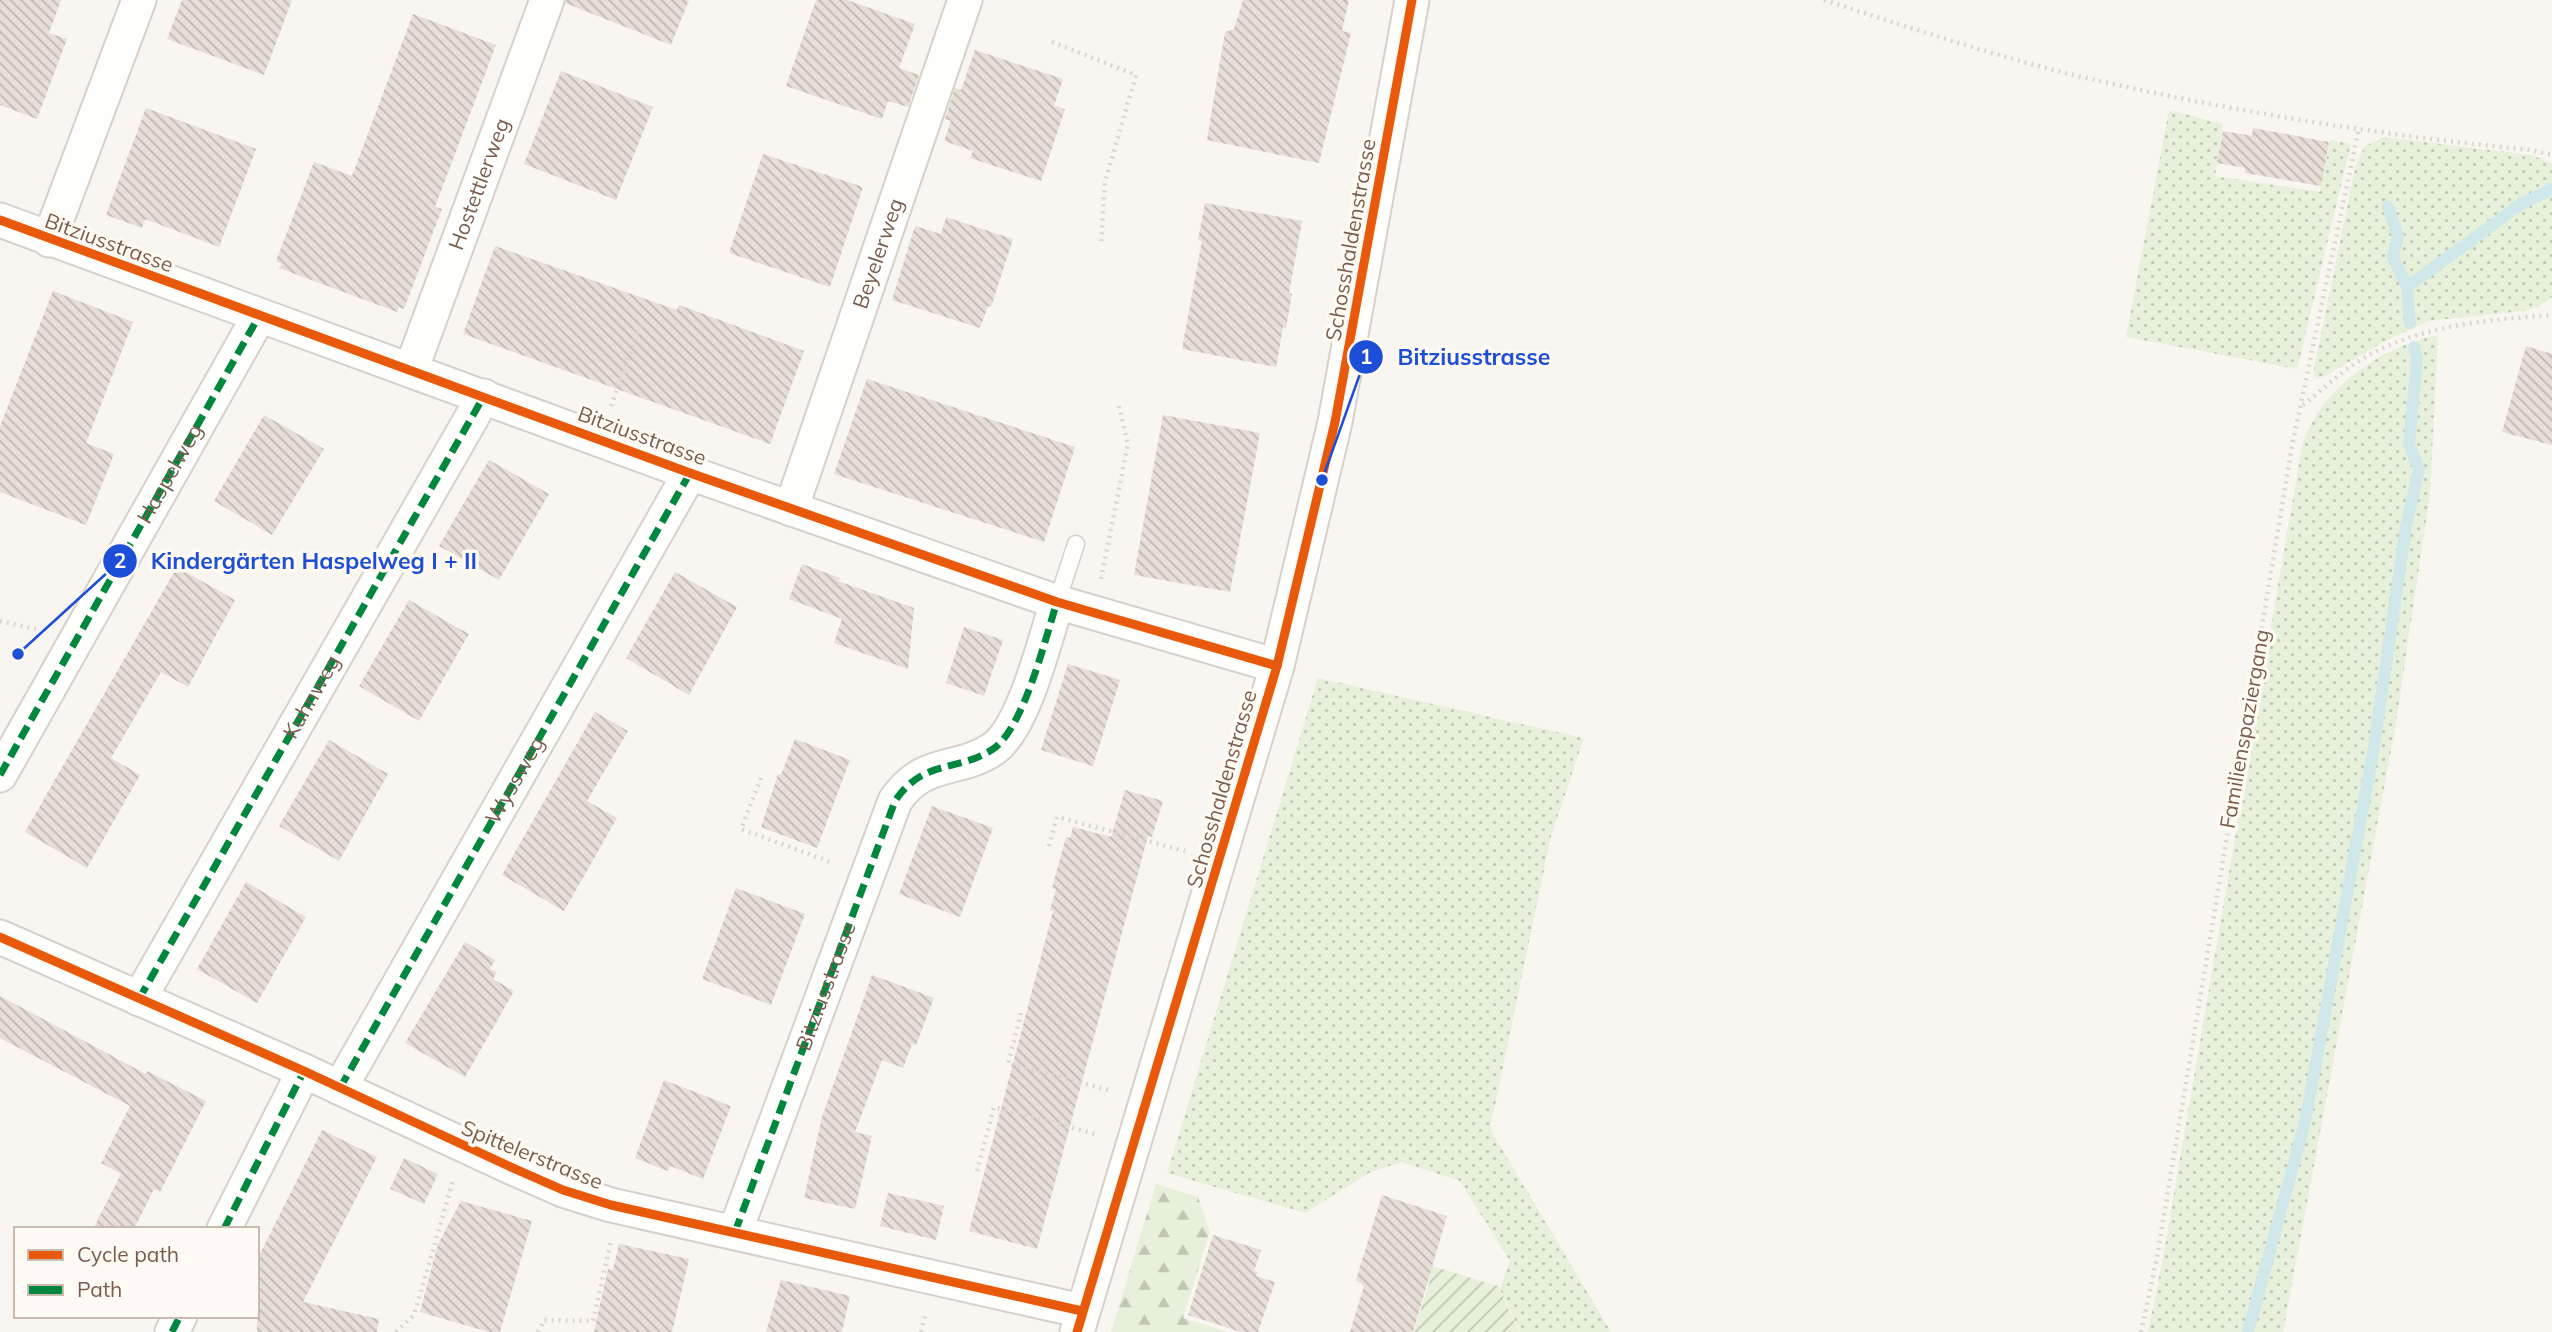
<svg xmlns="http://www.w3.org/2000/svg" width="2552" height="1332" viewBox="0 0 2552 1332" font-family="Mulish,sans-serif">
	<defs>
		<pattern id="grass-dots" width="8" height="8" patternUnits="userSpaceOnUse" patternTransform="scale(1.75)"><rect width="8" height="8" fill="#e7f0db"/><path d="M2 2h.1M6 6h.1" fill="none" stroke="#c0c6b4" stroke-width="1.8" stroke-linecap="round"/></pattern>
		<pattern id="forest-firs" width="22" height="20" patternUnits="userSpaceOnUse" patternTransform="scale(1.75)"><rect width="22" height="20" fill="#e7f0db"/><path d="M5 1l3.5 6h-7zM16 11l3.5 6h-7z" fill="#c0c6b4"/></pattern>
		<pattern id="garden-furrows" width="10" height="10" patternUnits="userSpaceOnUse" patternTransform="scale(1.75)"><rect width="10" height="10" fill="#e7f0db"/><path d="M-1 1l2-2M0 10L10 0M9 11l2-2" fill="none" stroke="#c0c6b4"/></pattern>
		<pattern id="building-back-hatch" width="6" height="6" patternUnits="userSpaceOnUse" patternTransform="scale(1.75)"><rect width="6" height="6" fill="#e6ded7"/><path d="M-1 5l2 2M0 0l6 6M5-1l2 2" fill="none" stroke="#bfb7b1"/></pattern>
	</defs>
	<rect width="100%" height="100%" fill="#f9f5f0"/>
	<g fill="url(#grass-dots)">
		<path d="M 2169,110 L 2223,124 L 2215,176 L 2320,192 L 2330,140 L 2351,144 L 2297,369 L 2126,337 Z"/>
		<path d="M 2383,137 L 2531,155 L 2552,163 L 2552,297 L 2538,307 L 2522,311 L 2428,321 L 2385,341 L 2320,379 L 2314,376 L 2314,369 L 2355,169 L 2364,147 Z"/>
		<path d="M 2438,335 L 2430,494 L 2395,729 L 2283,1332 L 2148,1332 L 2163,1258 L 2302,446 C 2320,389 2380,347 2438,335 Z"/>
		<path d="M 1318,678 L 1584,738 L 1551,836 L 1490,1129 L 1611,1332 L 1520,1332 L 1500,1289 L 1510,1261 L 1460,1181 L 1401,1162 L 1369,1173 L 1305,1213 L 1167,1173 Z"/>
	</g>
	<path fill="url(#forest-firs)" d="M 1156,1184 L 1198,1197 L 1210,1232 L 1183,1318 L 1228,1332 L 1111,1332 Z"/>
	<path fill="url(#garden-furrows)" d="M 1432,1266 L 1498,1286 L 1519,1332 L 1414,1332 L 1430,1280 L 1428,1278 Z"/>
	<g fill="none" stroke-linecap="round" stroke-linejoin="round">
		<g stroke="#d0e8ea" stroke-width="12">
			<path d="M 2388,207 L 2398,236 L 2393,257 L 2407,287 L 2410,323"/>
			<path d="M 2407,287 L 2521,204 L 2552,189"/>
			<path d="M 2248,1332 L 2305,1122 L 2373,753 L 2406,527 L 2419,469 L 2409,444 L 2417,359 L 2414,347"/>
		</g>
	</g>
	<g fill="url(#building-back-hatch)">
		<path d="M 0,0 L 61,0 L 49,33 L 67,39 L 37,119 L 0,105 Z"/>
		<path d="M 182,0 L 292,0 L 264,75 L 167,39 Z"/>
		<path d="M 566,0 L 689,0 L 671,45 L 565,3 Z"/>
		<path d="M 816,0 L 847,0 L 915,24 L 899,68 L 919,75 L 908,107 L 888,101 L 882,119 L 786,86 Z"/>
		<path d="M 1243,0 L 1349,0 L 1342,31 L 1351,33 L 1319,163 L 1207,140 L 1225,32 L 1234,29 Z"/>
		<path d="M 413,14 L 496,45 L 435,207 L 442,209 L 404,309 L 399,307 L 397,312 L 279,268 L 282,264 L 276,261 L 314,162 L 352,176 Z"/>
		<path d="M 975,50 L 1063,79 L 1054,106 L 1065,109 L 1041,181 L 970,158 L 973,151 L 944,141 L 951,121 L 945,119 L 955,88 L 961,90 Z"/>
		<path d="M 561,71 L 653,107 L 616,200 L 524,164 Z"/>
		<path d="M 146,108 L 256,149 L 219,247 L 145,219 L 142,228 L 106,215 Z"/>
		<path d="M 2253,128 L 2329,142 L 2321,186 L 2245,173 L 2245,168 L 2217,163 L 2223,131 L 2252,136 Z"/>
		<path d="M 763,154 L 863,187 L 830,287 L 729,253 Z"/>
		<path d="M 1205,203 L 1302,221 L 1289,293 L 1292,294 L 1286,328 L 1283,327 L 1276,367 L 1182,349 L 1202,241 L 1198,240 Z"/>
		<path d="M 946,217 L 1013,239 L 991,307 L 988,306 L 980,328 L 892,300 L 915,226 L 941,234 Z"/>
		<path d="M 495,246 L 677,310 L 679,305 L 804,351 L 770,444 L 463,334 Z"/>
		<path d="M 53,291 L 133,322 L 86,443 L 114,454 L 86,525 L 0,492 L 0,426 Z"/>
		<path d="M 2526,346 L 2552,354 L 2552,445 L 2502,432 Z"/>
		<path d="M 867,379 L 1075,447 L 1044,542 L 834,474 Z"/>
		<path d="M 264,415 L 324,449 L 272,535 L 214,501 Z"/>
		<path d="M 1163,415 L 1260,433 L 1230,592 L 1134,575 Z"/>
		<path d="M 489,460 L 549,494 L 499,580 L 439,546 Z"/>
		<path d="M 802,564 L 840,578 L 838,581 L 914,608 L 908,669 L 834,643 L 842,619 L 789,599 Z"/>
		<path d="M 177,567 L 235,600 L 188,687 L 161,672 L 111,758 L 140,775 L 87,868 L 25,832 Z"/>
		<path d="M 675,572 L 737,607 L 689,695 L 626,658 Z"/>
		<path d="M 409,600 L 469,634 L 419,721 L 359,686 Z"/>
		<path d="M 964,627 L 1003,640 L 984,696 L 946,683 Z"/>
		<path d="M 1068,664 L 1120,680 L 1093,766 L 1041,750 Z"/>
		<path d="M 595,712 L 628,731 L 587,801 L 617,818 L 564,911 L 502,875 Z"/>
		<path d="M 795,739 L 850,760 L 817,848 L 761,827 L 778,774 L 781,775 Z"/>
		<path d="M 329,740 L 388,774 L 339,861 L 279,826 Z"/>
		<path d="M 1125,790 L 1163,801 L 1152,837 L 1148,836 L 1037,1249 L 969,1231 L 1053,911 L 1050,910 L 1056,889 L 1052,888 L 1066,837 L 1070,838 L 1073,827 L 1111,837 Z"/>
		<path d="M 932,806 L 993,828 L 960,917 L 899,894 Z"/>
		<path d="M 246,882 L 306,917 L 257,1003 L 197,969 Z"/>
		<path d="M 736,888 L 805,914 L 771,1005 L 702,979 Z"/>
		<path d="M 465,942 L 495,960 L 490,969 L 497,972 L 493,979 L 514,991 L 465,1077 L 405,1043 Z"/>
		<path d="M 872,975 L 934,998 L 916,1045 L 912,1044 L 903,1068 L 882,1060 L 855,1132 L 872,1136 L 855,1209 L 804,1198 L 822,1117 Z"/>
		<path d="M 0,996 L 146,1074 L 147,1071 L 206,1101 L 160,1192 L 154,1189 L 134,1229 L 93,1229 L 121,1174 L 101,1163 L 130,1106 L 0,1038 Z"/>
		<path d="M 664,1080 L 731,1106 L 703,1179 L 670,1166 L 668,1171 L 635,1158 Z"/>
		<path d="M 322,1130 L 377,1157 L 303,1302 L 379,1319 L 377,1332 L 257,1332 L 257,1260 Z"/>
		<path d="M 404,1158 L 438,1174 L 424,1204 L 390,1189 Z"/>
		<path d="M 888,1193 L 944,1206 L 936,1240 L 880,1226 Z"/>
		<path d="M 1382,1195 L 1447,1216 L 1413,1332 L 1350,1332 L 1364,1286 L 1356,1280 Z"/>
		<path d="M 461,1201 L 532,1221 L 500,1332 L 489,1332 L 420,1312 L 438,1244 Z"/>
		<path d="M 1213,1235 L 1261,1250 L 1254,1271 L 1258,1272 L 1256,1276 L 1275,1282 L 1258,1332 L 1241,1332 L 1188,1315 Z"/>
		<path d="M 619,1244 L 689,1259 L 672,1332 L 594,1332 L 608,1269 L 613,1270 Z"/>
		<path d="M 781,1280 L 850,1296 L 842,1332 L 766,1332 Z"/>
	</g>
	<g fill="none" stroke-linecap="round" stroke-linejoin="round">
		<g stroke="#d7d1cb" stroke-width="19">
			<path id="lane" d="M 1057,602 L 1076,544"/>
		</g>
		<g stroke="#d7d1cb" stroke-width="37">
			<g id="street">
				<path d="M 0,220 L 690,473 L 1057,602 L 1277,666"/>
				<path d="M 49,240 L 139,0"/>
				<path id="s1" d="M 411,370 L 547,0"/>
				<path id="s2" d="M 791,509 L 965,0"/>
				<path id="s3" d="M 0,775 L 259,316"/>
				<path d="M 0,937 L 304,1071 L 513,1168 L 563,1190 L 611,1205 L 1082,1311"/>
				<path d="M 139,999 L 484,396"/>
				<path id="s4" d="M 340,1088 L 690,473"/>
				<path d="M 224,1229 L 304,1071"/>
				<path id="s5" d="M 735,1232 L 895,801 C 924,758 957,773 993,749 C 1024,728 1045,639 1057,602"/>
				<path d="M 172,1332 L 180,1316"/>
				<path d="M 1077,1332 L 1277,666 L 1335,422 L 1412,0"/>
			</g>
		</g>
		<g stroke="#dcd5d0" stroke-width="4.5" stroke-dasharray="2 5" stroke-linecap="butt">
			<path d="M 1824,0 C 1914,29 2003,59 2095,80 C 2237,112 2385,136 2531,150 L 2552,155"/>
			<path d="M 1052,42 L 1136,75 L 1105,182 L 1101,246"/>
			<path d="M 2303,405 C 2320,392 2336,376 2354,364 C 2412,326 2484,320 2552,315"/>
			<path d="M 611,406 L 642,321"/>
			<path d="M 1101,579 L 1128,444 L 1119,406"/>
			<path d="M 0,621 L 40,630"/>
			<path d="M 761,778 L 741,829 L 833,863"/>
			<path d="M 1049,846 L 1057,817 L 1185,851"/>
			<path d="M 1021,1013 L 1008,1064 L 1113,1091"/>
			<path d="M 977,1171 L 994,1107 L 1099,1135"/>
			<path d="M 396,1332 L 414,1315 L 453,1181"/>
			<path d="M 538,1332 L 544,1320 L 593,1321 L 611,1241"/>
			<path d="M 921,1332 L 926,1312"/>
			<path d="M 2141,1332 L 2157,1257 L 2292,446 L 2359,128"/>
		</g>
		<use href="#lane" stroke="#fefefd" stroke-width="16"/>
		<use href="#street" stroke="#fefefd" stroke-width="33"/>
		<g stroke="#00873e" stroke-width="7" stroke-dasharray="14 7" stroke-linecap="butt">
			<path d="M 0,775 L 259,316"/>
			<path id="s6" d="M 139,999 L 484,396"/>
			<path d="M 340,1088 L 690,473"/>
			<path d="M 224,1229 L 304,1071"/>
			<path d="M 735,1232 L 895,801 C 924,758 957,773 993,749 C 1024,728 1045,639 1057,602"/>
			<path d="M 172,1332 L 180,1316"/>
		</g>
		<g stroke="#fffaf3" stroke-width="13">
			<g id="cycleway">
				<path d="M 0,220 L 690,473 L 1057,602 L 1277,666"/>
				<path d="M 0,937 L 304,1071 L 513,1168 L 563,1190 L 611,1205 L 1082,1311"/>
				<path d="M 1077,1332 L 1277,666 L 1335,422 L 1412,0"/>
			</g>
		</g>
		<use href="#cycleway" stroke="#e8590c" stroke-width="9"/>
	</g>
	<g text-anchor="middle" stroke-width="7" stroke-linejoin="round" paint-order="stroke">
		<g font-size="21" fill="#7a5c4d" stroke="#fffaf3">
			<text dy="7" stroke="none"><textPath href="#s1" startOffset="198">Hostettlerweg</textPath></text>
			<text transform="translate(1351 240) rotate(-80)" y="7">Schosshaldenstrasse</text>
			<text transform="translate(109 243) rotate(20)" y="7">Bitziusstrasse</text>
			<text dy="7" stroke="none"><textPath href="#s2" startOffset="270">Beyelerweg</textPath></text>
			<text transform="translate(642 436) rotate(20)" y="7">Bitziusstrasse</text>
			<text dy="7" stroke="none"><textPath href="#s3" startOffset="346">Haspelweg</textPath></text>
			<text dy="7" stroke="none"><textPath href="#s6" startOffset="348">Kuhnweg</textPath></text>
			<text transform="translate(2245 729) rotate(-80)" y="7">Familienspaziergang</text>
			<text dy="7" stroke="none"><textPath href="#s4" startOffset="354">Wyssweg</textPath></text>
			<text transform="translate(1222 789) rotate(-74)" y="7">Schosshaldenstrasse</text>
			<text dy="7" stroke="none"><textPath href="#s5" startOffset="262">Bitziusstrasse</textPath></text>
			<text transform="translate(532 1155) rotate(22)" y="7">Spittelerstrasse</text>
		</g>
	</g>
	<path fill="none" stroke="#1d4ed8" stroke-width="2.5" d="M1322 480L1366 357M18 654L120 561"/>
	<g fill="#1d4ed8" stroke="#fffaf3" stroke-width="2.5">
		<circle cx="1322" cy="480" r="7"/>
		<circle cx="18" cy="654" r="7"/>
		<circle cx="1366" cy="357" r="18"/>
		<circle cx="120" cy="561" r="18"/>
	</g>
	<g font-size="21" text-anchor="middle" font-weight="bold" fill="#fff">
		<text x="1366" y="364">1</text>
		<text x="120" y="568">2</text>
	</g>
	<g font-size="23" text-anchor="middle" font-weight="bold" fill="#1d4ed8" stroke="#fffaf3" stroke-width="7" stroke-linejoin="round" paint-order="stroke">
		<text x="1474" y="365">Bitziusstrasse</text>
		<text x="314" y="569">Kindergärten Haspelweg I + II</text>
	</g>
	<rect x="14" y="1227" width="245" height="91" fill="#fffaf3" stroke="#cabbb1" stroke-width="2"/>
	<rect x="28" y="1250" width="35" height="10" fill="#e8590c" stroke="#cabbb1" stroke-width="2"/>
	<text x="77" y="1262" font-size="21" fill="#7a5c4d">Cycle path</text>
	<rect x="28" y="1285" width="35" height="10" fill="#00873e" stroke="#cabbb1" stroke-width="2"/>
	<text x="77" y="1297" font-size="21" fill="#7a5c4d">Path</text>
</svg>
